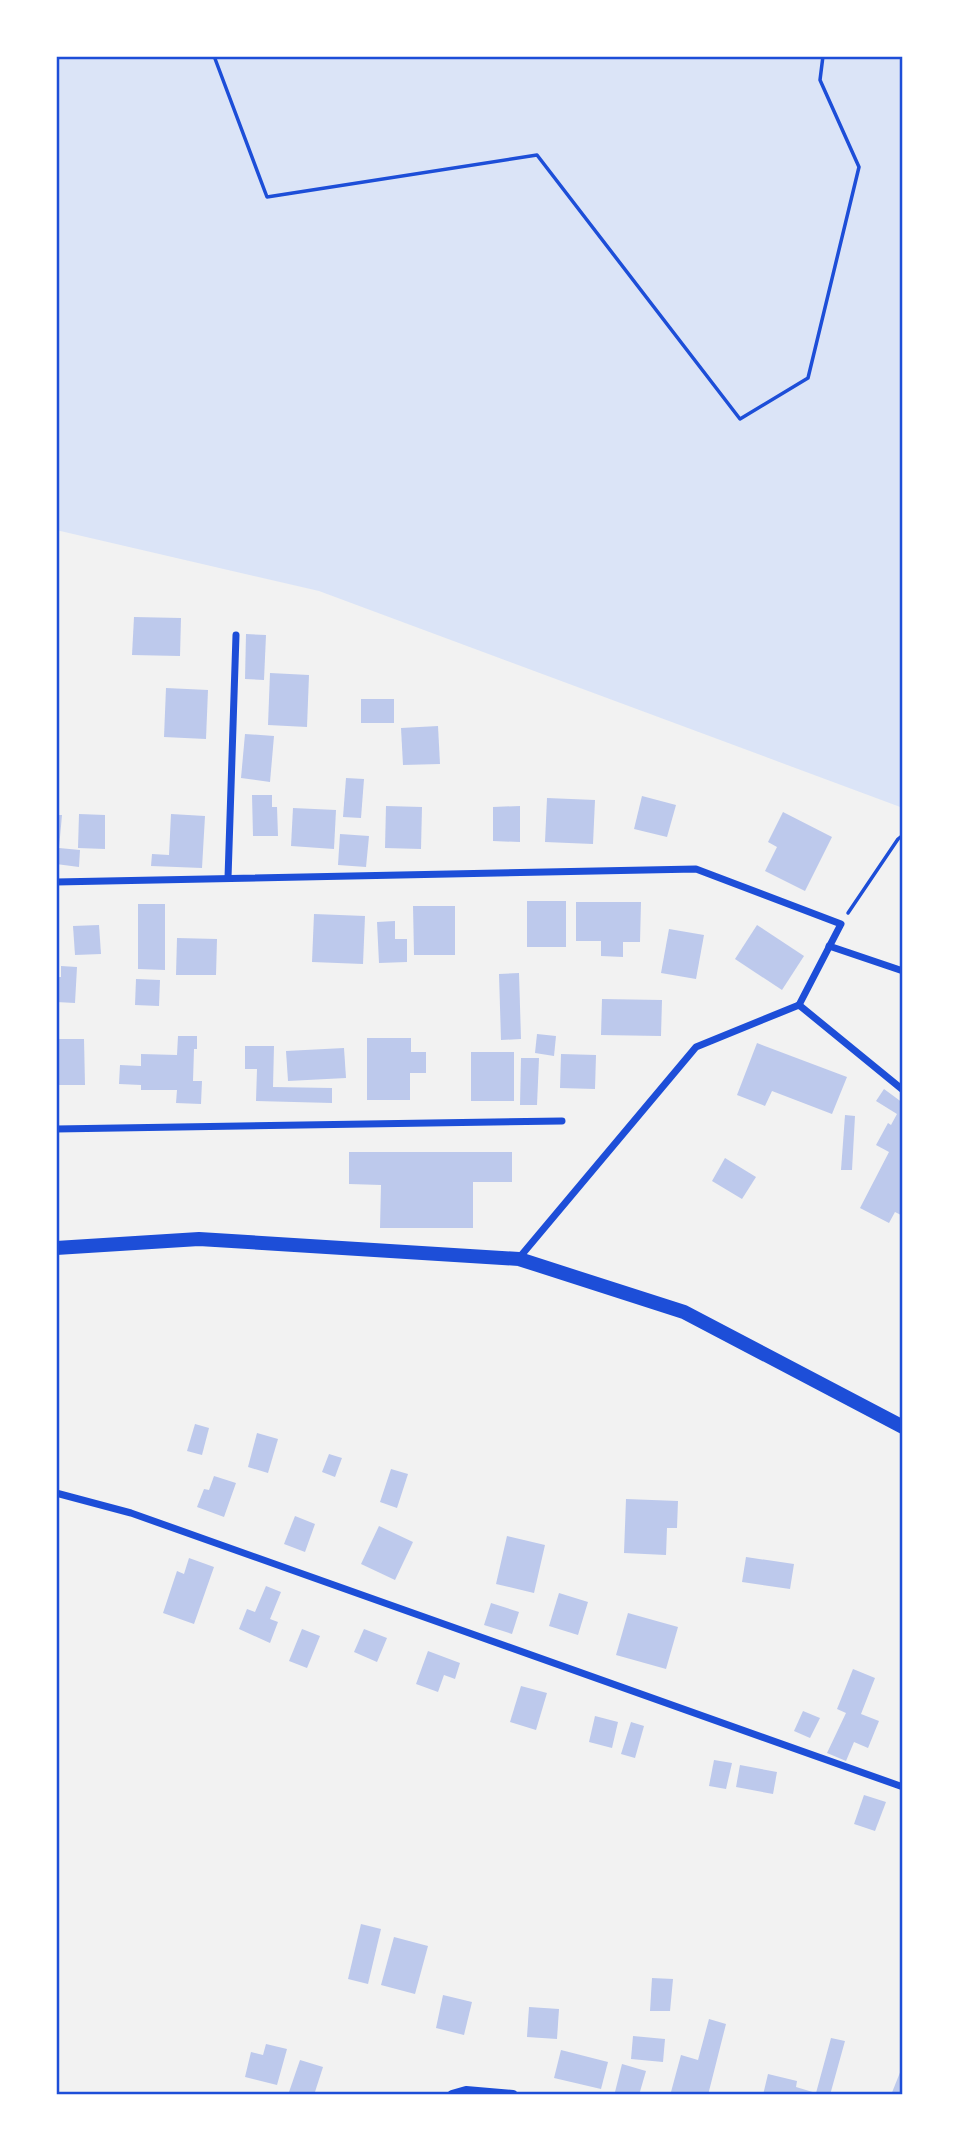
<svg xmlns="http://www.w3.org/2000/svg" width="959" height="2151" viewBox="0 0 959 2151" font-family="Mulish,sans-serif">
	<rect width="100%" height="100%" fill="#f2f2f2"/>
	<path fill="#dbe4f7" d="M 56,56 L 903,56 L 903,808 L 319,591 L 56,530 Z"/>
	<g fill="#bdc9ec">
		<path d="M 134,617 L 181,618 L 180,656 L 132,655 Z"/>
		<path d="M 246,634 L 266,635 L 264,680 L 245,679 Z"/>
		<path d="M 270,673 L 309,675 L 307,727 L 268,725 Z"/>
		<path d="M 166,688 L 208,690 L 206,739 L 164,737 Z"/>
		<rect x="361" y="699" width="33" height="24"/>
		<path d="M 438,726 L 440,764 L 403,765 L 401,728 Z"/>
		<path d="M 245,734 L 274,736 L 270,782 L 241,778 Z"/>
		<path d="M 346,778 L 364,779 L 361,818 L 343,817 Z"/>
		<path d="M 252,795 L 272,795 L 272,807 L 277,807 L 278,836 L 253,836 Z"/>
		<path d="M 642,796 L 676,805 L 667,837 L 634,829 Z"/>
		<path d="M 547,798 L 595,800 L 593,844 L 545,842 Z"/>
		<path d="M 386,806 L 422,807 L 421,849 L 385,848 Z"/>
		<path d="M 520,806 L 520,842 L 493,841 L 493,807 Z"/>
		<path d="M 293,808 L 336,810 L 334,849 L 291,846 Z"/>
		<path d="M 783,812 L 832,837 L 805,891 L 765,871 L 777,847 L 768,842 Z"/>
		<path d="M 79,814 L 105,815 L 105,849 L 78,848 Z"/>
		<path d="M 171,814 L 205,816 L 202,868 L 151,866 L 152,854 L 169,855 Z"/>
		<path d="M 56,815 L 62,815 L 59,848 L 80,850 L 79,867 L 56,864 Z"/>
		<path d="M 340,834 L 369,836 L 366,867 L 338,865 Z"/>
		<rect x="527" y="901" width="39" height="46"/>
		<path d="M 576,902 L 641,902 L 640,942 L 623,942 L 623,957 L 601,956 L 601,941 L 576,941 Z"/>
		<path d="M 138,904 L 165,904 L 165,970 L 138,969 Z"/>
		<path d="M 413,906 L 455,906 L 455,955 L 414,955 Z"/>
		<path d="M 314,914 L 365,916 L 363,964 L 312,962 Z"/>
		<path d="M 395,921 L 395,939 L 407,939 L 407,962 L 379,963 L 377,922 Z"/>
		<path d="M 99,925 L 101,954 L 75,955 L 73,926 Z"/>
		<path d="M 757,925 L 804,956 L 782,990 L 735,959 Z"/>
		<path d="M 669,929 L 704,935 L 696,979 L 661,973 Z"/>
		<path d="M 177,938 L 217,939 L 216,975 L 176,975 Z"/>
		<path d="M 61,966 L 77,967 L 75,1003 L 56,1002 L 56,977 L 61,977 Z"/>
		<path d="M 519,973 L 521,1039 L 501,1040 L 499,974 Z"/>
		<path d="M 136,979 L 160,980 L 159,1006 L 135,1005 Z"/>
		<path d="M 602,999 L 662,1000 L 661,1036 L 601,1035 Z"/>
		<path d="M 537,1034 L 556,1036 L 554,1056 L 535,1053 Z"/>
		<path d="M 178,1036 L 197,1036 L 197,1049 L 194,1049 L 193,1081 L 202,1081 L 201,1104 L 176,1103 L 177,1090 L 141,1090 L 141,1085 L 119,1084 L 120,1065 L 141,1066 L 141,1054 L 177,1055 Z"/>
		<path d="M 367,1038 L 411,1038 L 411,1052 L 426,1052 L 426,1073 L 410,1073 L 410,1100 L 367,1100 Z"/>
		<path d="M 56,1039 L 84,1039 L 85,1085 L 56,1085 Z"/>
		<path d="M 757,1043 L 847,1077 L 832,1114 L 772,1091 L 765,1106 L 737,1095 Z"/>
		<path d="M 245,1046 L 274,1046 L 273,1087 L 332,1088 L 332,1103 L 256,1101 L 257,1069 L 245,1069 Z"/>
		<path d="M 344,1048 L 346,1078 L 288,1081 L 286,1051 Z"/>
		<rect x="471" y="1052" width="43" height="49"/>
		<path d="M 561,1054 L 596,1055 L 595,1089 L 560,1088 Z"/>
		<path d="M 521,1058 L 539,1058 L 537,1105 L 520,1105 Z"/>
		<path d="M 884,1089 L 903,1103 L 903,1216 L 895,1212 L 889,1223 L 860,1208 L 889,1152 L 876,1145 L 888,1123 L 891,1125 L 897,1114 L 876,1101 Z"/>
		<path d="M 845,1115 L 855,1116 L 852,1170 L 841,1170 Z"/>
		<path d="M 349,1152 L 512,1152 L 512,1182 L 473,1182 L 473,1228 L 380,1228 L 381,1185 L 349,1184 Z"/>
		<path d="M 725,1158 L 756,1177 L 742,1199 L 712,1181 Z"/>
		<path d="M 195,1424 L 209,1428 L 202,1455 L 187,1451 Z"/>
		<path d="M 257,1433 L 278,1439 L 268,1473 L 248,1467 Z"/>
		<path d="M 329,1454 L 342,1458 L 335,1477 L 322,1472 Z"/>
		<path d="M 391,1469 L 408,1474 L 397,1508 L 380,1502 Z"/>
		<path d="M 214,1476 L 236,1483 L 224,1517 L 197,1507 L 204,1489 L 209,1490 Z"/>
		<path d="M 626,1499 L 678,1501 L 677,1528 L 667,1528 L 666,1555 L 624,1553 Z"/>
		<path d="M 295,1516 L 315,1524 L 305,1552 L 284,1544 Z"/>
		<path d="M 379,1526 L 413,1542 L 395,1580 L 361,1564 Z"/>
		<path d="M 507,1536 L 545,1545 L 534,1593 L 496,1584 Z"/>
		<path d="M 746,1557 L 794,1564 L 790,1589 L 742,1582 Z"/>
		<path d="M 189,1558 L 214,1567 L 194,1624 L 163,1613 L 177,1571 L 184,1574 Z"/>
		<path d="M 266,1586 L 281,1592 L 270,1619 L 278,1622 L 270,1643 L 239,1629 L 247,1609 L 255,1612 Z"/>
		<path d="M 559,1593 L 588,1602 L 578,1635 L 549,1626 Z"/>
		<path d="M 491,1603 L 519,1612 L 512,1634 L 484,1625 Z"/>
		<path d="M 628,1613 L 678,1627 L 666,1669 L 616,1655 Z"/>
		<path d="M 302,1629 L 320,1636 L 307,1668 L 289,1661 Z"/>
		<path d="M 364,1629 L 387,1638 L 377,1662 L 354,1652 Z"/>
		<path d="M 428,1651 L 460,1663 L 455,1679 L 444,1675 L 438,1692 L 416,1684 Z"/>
		<path d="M 853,1669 L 875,1678 L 861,1714 L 879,1721 L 868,1748 L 854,1742 L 846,1761 L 827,1753 L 846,1713 L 837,1709 Z"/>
		<path d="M 521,1686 L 547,1693 L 536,1730 L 510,1722 Z"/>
		<path d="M 803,1711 L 820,1718 L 810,1738 L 794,1731 Z"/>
		<path d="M 595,1716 L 618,1722 L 612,1748 L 589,1742 Z"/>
		<path d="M 631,1722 L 644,1726 L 635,1758 L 621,1754 Z"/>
		<path d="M 714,1760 L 732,1763 L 726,1789 L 709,1786 Z"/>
		<path d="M 740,1765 L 777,1772 L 773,1794 L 736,1787 Z"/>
		<path d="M 864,1795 L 886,1802 L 875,1831 L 854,1824 Z"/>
		<path d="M 361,1924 L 381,1929 L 368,1984 L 348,1979 Z"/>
		<path d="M 394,1937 L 428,1946 L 415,1994 L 381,1985 Z"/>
		<path d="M 652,1978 L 673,1979 L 670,2011 L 650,2011 Z"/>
		<path d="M 443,1995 L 472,2002 L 464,2035 L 436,2028 Z"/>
		<path d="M 529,2007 L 559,2009 L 557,2039 L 527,2037 Z"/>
		<path d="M 709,2019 L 726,2024 L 708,2095 L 684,2095 L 671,2092 L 681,2055 L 698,2060 Z"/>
		<path d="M 633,2036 L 665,2039 L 663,2062 L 631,2059 Z"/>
		<path d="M 831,2038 L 845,2041 L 830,2095 L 763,2095 L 768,2074 L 797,2081 L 796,2087 L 816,2093 Z"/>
		<path d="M 266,2044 L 287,2049 L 277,2085 L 245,2077 L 251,2052 L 263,2055 Z"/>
		<path d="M 561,2050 L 608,2062 L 601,2089 L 554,2078 Z"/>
		<path d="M 300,2060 L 323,2067 L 314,2095 L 288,2095 Z"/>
		<path d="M 622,2064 L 646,2071 L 639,2095 L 615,2092 Z"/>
		<path d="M 903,2065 L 903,2095 L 891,2095 Z"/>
	</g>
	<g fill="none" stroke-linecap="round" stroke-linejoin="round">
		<g stroke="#1d4ed8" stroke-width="3.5">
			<path d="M 214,56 L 267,197 L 537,155 L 740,419 L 808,378 L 859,167 L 820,80 L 823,56"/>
			<path d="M 848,913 L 898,839 L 903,835"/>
		</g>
		<g stroke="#1d4ed8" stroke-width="7">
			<path d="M 228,878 L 236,635"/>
			<path d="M 56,882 L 696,869 L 841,924 L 799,1005"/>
			<path d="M 829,946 L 903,971"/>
			<path d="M 56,1129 L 562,1121"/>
			<path d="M 519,1258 L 696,1047 L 799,1005 L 903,1090"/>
			<path d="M 56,1493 L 131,1513 L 903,1787"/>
		</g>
		<path stroke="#1d4ed8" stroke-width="10" d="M 452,2095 L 466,2091 L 513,2095"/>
		<path stroke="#1d4ed8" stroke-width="14" d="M 56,1248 L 199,1239 L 519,1259 L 684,1312 L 903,1427"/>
	</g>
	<rect width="959" height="2151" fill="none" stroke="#ffffff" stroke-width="116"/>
	<rect x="58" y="58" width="843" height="2035" fill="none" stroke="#1d4ed8" stroke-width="2.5"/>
</svg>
